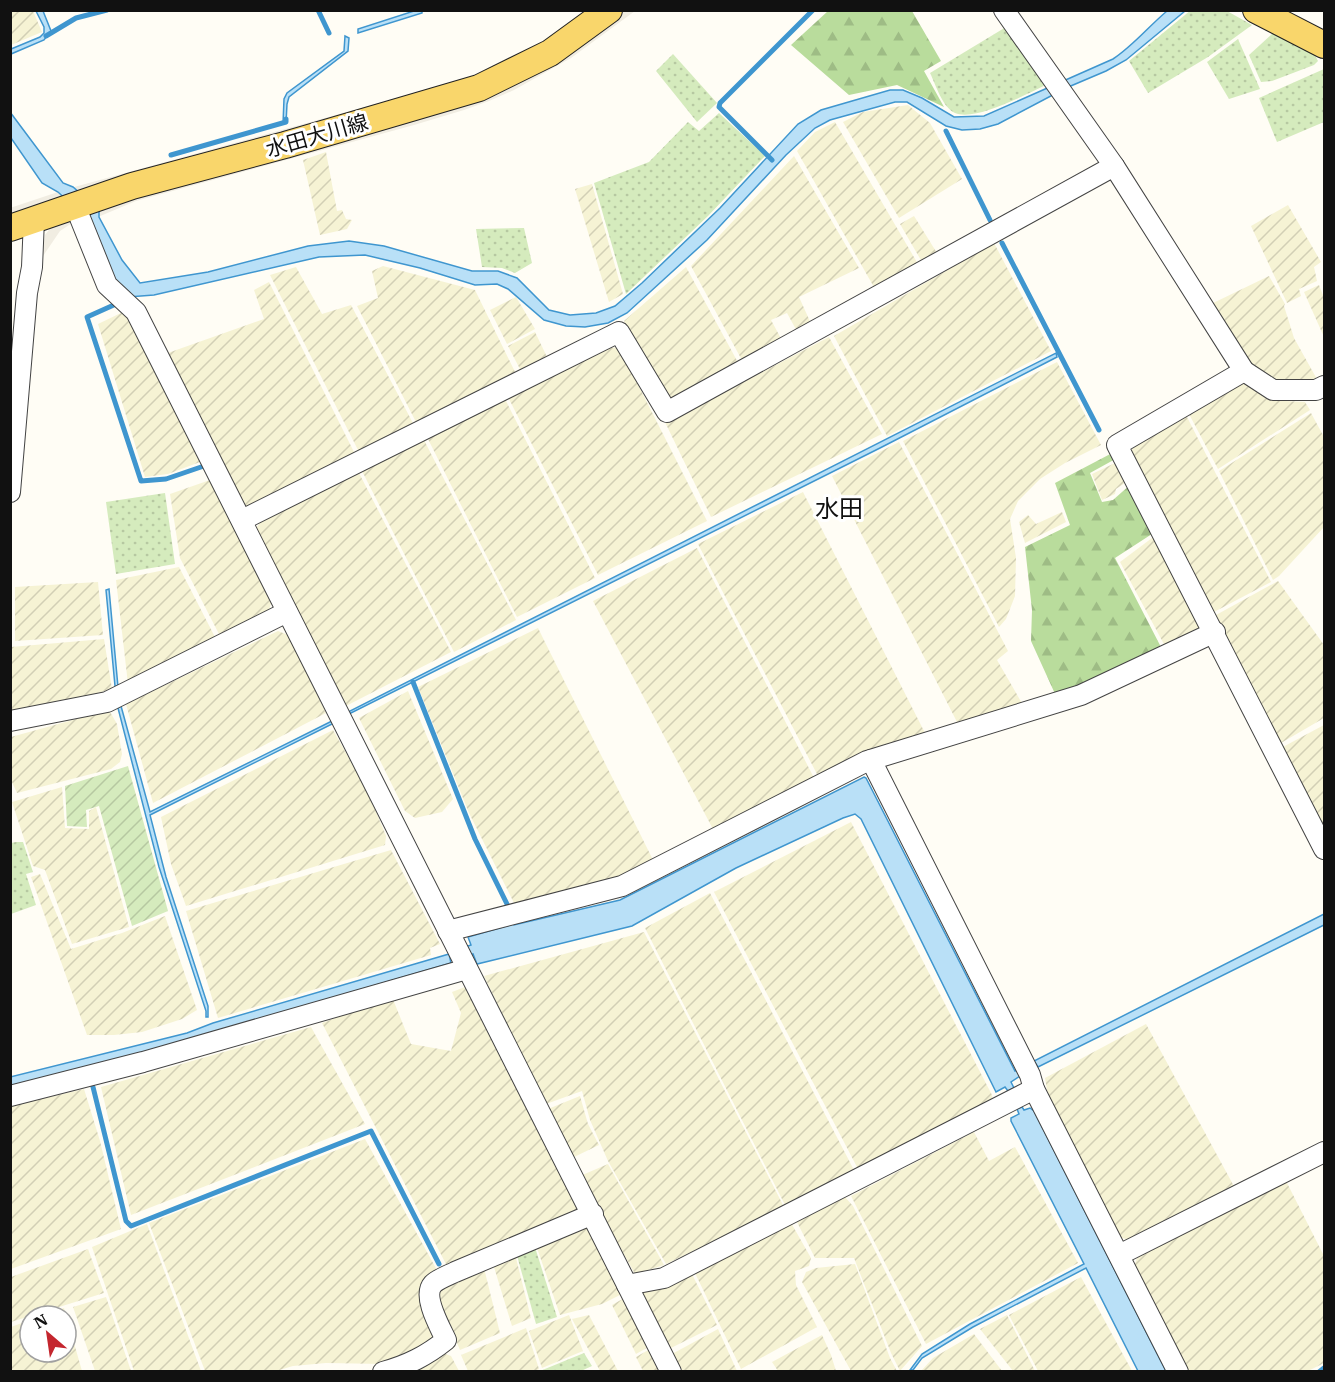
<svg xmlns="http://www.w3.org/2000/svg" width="1335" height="1382" viewBox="0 0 1335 1382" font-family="'IBM Plex Serif','Noto Sans JP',serif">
	<defs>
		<pattern id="farmland-furrows" width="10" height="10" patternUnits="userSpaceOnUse" patternTransform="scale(1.5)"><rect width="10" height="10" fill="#f6f3d4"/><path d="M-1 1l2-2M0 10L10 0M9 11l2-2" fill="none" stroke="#d2cfb5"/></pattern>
		<pattern id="grass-dots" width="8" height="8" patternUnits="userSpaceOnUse" patternTransform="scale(1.5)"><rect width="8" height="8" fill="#d5ebbd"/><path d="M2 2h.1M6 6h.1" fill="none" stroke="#b6c8a1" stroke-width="1.8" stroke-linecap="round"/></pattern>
		<pattern id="forest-firs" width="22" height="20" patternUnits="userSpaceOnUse" patternTransform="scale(1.5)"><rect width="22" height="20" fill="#b9dc9c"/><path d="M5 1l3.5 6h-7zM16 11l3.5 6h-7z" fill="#9ebc85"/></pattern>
		<pattern id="garden-furrows" width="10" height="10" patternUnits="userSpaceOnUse" patternTransform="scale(1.5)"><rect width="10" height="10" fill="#d5ebbd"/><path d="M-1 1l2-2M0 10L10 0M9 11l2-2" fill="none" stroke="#b6c8a1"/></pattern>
	</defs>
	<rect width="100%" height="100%" fill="#fffdf5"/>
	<g fill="url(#farmland-furrows)">
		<path d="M 11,10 L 33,11 L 42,32 L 11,45 Z"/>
		<path d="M 908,105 L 930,123 L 962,179 L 899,218 L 843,122 L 863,112 Z"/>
		<path d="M 835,122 L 918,264 L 875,289 L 797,151 L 815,132 Z"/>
		<path d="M 326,152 L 337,211 L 342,210 L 346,219 L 352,220 L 347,229 L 320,235 L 303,160 Z"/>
		<path d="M 794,156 L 859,268 L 799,297 L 813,328 L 799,335 L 787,313 L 771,320 L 784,344 L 744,364 L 691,266 Z"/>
		<path d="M 592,184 L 623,294 L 609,302 L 575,189 Z"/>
		<path d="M 1288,205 L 1321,262 L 1314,267 L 1317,281 L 1299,289 L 1301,296 L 1287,303 L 1251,226 Z"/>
		<path d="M 914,216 L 937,253 L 922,262 L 900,224 Z"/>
		<path d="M 994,243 L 1051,351 L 887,436 L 834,336 Z"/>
		<path d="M 383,266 L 475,290 L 517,376 L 418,426 L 357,306 L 378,298 L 372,271 Z"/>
		<path d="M 296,267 L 322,314 L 351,305 L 415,427 L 360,454 L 270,275 Z"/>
		<path d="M 686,267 L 741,368 L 682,400 L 664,399 L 624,321 Z"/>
		<path d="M 1269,276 L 1285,304 L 1284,306 L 1294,338 L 1318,381 L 1272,382 L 1251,369 L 1209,305 Z"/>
		<path d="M 269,282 L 356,456 L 249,508 L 243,507 L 165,354 L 264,319 L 254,290 Z"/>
		<path d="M 1319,285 L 1324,298 L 1324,337 L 1304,292 Z"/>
		<path d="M 516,297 L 535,329 L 507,344 L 490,310 Z"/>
		<path d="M 125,311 L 200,462 L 168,474 L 145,477 L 98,324 Z"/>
		<path d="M 535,332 L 548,359 L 522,373 L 508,346 Z"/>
		<path d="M 829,337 L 882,434 L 711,517 L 663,418 L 675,418 Z"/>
		<path d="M 606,347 L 617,348 L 622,353 L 707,521 L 598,575 L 508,397 Z"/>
		<path d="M 1057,362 L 1101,445 L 1065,463 L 1040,479 L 1018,501 L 1010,519 L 1016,558 L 1015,596 L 1006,619 L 999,627 L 903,441 Z"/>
		<path d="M 1245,382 L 1266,395 L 1286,401 L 1305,402 L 1310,410 L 1218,469 L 1189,414 Z"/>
		<path d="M 505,399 L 595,578 L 517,617 L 428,439 Z"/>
		<path d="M 1311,413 L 1324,437 L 1324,527 L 1279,576 L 1273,580 L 1219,471 Z"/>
		<path d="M 1186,415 L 1271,582 L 1214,612 L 1132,451 L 1133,444 Z"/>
		<path d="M 424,440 L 516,620 L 454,652 L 362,471 Z"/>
		<path d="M 899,442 L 1008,651 L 997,660 L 1023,705 L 957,722 L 832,476 Z"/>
		<path d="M 1115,463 L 1125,483 L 1116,489 L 1115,494 L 1102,500 L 1092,474 Z"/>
		<path d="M 359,473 L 451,652 L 346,706 L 258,538 L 257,527 L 262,520 Z"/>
		<path d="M 210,480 L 271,603 L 268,614 L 221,638 L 180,558 L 170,494 Z"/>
		<path d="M 803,492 L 925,733 L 819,778 L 698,544 Z"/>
		<path d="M 1062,512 L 1066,522 L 1025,543 L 1019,522 L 1028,515 L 1036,524 Z"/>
		<path d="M 1156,535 L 1204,628 L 1166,648 L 1120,562 Z"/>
		<path d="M 697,548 L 815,780 L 715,833 L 593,601 Z"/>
		<path d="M 179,567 L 217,641 L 128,684 L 116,580 Z"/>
		<path d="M 1278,581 L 1324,645 L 1324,718 L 1281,743 L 1216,615 Z"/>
		<path d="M 98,582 L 103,635 L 15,641 L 15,587 Z"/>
		<path d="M 538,628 L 654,862 L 622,881 L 516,907 L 469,813 L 418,687 Z"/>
		<path d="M 278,631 L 288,635 L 326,713 L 153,803 L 126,704 Z"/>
		<path d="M 104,639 L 112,689 L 14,716 L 11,714 L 11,647 Z"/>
		<path d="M 408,691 L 453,799 L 442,812 L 415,818 L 405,811 L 359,718 Z"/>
		<path d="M 109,710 L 117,724 L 122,754 L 120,762 L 111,769 L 17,793 L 11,780 L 11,737 Z"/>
		<path d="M 1324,725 L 1324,834 L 1281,748 Z"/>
		<path d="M 333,730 L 367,790 L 386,836 L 385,845 L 186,906 L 171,864 L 161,817 Z"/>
		<path d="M 62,787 L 65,828 L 89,829 L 89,811 L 96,807 L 129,927 L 72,944 L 45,870 L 33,866 L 12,802 Z"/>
		<path d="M 851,822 L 992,1095 L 993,1104 L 858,1169 L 714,892 Z"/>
		<path d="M 391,850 L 440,944 L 430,948 L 431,955 L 218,1018 L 186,911 Z"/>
		<path d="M 40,874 L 71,949 L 122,933 L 165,916 L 197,1010 L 182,1019 L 142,1032 L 114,1035 L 87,1035 L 31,877 Z"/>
		<path d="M 710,893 L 855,1172 L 786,1207 L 645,928 Z"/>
		<path d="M 644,932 L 784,1207 L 666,1264 L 608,1161 L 590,1120 L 582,1091 L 546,1104 L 484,976 Z"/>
		<path d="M 465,987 L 580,1210 L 448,1268 L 322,1023 L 392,997 L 411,1044 L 451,1051 L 461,1013 L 452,992 Z"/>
		<path d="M 1146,1024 L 1236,1190 L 1131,1241 L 1120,1237 L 1048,1096 L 1045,1078 Z"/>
		<path d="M 311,1027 L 365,1124 L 131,1215 L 101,1087 Z"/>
		<path d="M 84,1089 L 100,1141 L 121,1229 L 11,1269 L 11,1106 Z"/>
		<path d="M 580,1096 L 588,1124 L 599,1145 L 572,1158 L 548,1109 Z"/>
		<path d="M 974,1132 L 989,1161 L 1015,1147 L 1078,1263 L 926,1344 L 851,1196 Z"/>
		<path d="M 365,1139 L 438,1272 L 439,1336 L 429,1346 L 383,1364 L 326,1363 L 293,1366 L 276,1371 L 205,1371 L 149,1223 Z"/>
		<path d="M 608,1164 L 664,1265 L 635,1274 L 580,1176 Z"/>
		<path d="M 1286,1181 L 1324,1256 L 1324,1363 L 1308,1371 L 1186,1371 L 1134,1267 L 1137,1258 Z"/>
		<path d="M 845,1197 L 853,1206 L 922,1346 L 900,1371 L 891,1353 L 854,1258 L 815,1258 L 797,1222 Z"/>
		<path d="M 790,1221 L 811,1258 L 809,1266 L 795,1271 L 796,1285 L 817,1327 L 741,1369 L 695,1273 Z"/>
		<path d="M 147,1224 L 201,1371 L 134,1371 L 92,1247 Z"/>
		<path d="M 579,1227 L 588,1228 L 622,1294 L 602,1304 L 560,1315 L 536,1245 Z"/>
		<path d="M 88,1249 L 104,1293 L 11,1322 L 11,1277 Z"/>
		<path d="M 515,1254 L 531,1318 L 512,1326 L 494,1267 Z"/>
		<path d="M 855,1264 L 890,1358 L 897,1371 L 851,1371 L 802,1282 L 806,1272 L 816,1268 Z"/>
		<path d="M 484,1268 L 500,1333 L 460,1350 L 438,1298 L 438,1291 L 443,1286 Z"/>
		<path d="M 692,1274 L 717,1325 L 669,1349 L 640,1293 Z"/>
		<path d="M 1081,1277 L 1132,1371 L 1038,1371 L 1009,1315 Z"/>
		<path d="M 106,1297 L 131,1371 L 95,1371 L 73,1307 Z"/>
		<path d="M 626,1297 L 652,1345 L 636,1354 L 612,1305 Z"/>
		<path d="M 64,1308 L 82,1371 L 11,1371 L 11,1327 L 30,1320 L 30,1352 L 66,1352 L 66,1316 L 41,1316 Z"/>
		<path d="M 569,1315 L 583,1351 L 542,1368 L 529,1331 Z"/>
		<path d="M 589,1315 L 618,1371 L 600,1371 L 572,1319 Z"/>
		<path d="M 1007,1315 L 1035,1371 L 1013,1371 L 980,1329 Z"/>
		<path d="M 526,1328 L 539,1369 L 533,1372 L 468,1371 L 461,1355 Z"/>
		<path d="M 718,1329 L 737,1371 L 680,1371 L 672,1354 Z"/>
		<path d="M 974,1334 L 1002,1371 L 921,1371 L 933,1358 Z"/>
		<path d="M 822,1335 L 831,1355 L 836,1371 L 778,1371 L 772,1362 Z"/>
		<path d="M 652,1348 L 663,1371 L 643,1371 L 636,1357 Z"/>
		<path d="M 443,1353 L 451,1356 L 459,1371 L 405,1372 Z"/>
	</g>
	<g fill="url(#grass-dots)">
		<path d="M 1191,10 L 1227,11 L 1252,25 L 1208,57 L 1148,93 L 1129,61 Z"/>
		<path d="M 1006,27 L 1048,84 C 1028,93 976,122 955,113 C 942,107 936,85 930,73 Z"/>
		<path d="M 1273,33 L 1312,50 L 1318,61 L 1314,65 L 1272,81 L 1261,82 L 1249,55 Z"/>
		<path d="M 1238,39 L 1260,89 L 1229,99 L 1207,62 Z"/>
		<path d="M 673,54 L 717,103 L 697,122 L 656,71 Z"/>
		<path d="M 1324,69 L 1324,122 L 1277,142 L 1259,98 Z"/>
		<path d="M 719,113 L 765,156 L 708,216 L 626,294 L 594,183 L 649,162 L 688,122 L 699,131 Z"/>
		<path d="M 524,228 L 532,263 L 515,273 L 502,268 L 482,267 L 476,229 Z"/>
		<path d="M 165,493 L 175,564 L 116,574 L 106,502 Z"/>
		<path d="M 16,842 L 23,842 L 33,872 L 26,874 L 36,905 L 11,914 L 11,843 Z"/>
		<path d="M 534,1244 L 557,1317 L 536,1324 L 516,1252 Z"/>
		<path d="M 584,1353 L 592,1366 L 581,1371 L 540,1371 Z"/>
	</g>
	<g fill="url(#forest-firs)">
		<path d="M 828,11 L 912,11 L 941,61 L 924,71 L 944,107 L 897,85 L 849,95 L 791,45 Z"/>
		<path d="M 1116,451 L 1119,457 L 1090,473 L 1102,502 L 1113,500 L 1131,484 L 1155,532 L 1115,558 L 1163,651 L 1056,696 L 1031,641 L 1032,610 L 1025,547 L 1070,525 L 1055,483 Z"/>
	</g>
	<path fill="url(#garden-furrows)" d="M 128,766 L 168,911 L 132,926 L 99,806 L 86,810 L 87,827 L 67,826 L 65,786 Z"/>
	<g fill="#f1ede2">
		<path d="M 622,11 L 635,11 L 571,58 L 514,90 L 489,101 L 464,110 L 414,125 L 136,201 L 86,222 L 78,221 L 69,225 L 60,231 L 41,259 L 45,235 L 52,226 L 57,223 L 209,174 L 594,32 Z"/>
		<path d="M 441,86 L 11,216 L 10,208 L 67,189 Z"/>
	</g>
	<g fill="#b9e0f7" stroke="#3f96cf" stroke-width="1.5">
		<path d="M 417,10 L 422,11 L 422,13 L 358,33 L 358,29 Z"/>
		<path d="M 36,11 L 43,11 L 51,31 L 44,40 L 11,54 L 11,49 L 40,37 L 44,33 L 44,27 Z"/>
		<path d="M 1167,11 L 1185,11 L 1126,60 L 1106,71 L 1066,88 L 998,124 L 980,129 L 962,130 L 946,126 L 907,102 L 895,102 L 830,120 L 815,128 L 786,155 L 707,240 L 627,313 L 608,323 L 585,327 L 566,326 L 544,320 L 508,289 L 497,284 L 475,285 L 420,268 L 365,255 L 319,257 L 154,295 L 128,297 L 109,281 L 86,218 L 58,192 L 42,183 L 11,138 L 10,112 L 63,183 L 73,187 L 99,210 L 99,217 L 122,260 L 140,283 L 208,272 L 308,246 L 349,241 L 384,246 L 472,271 L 498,271 L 517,278 L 549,310 L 570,315 L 596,313 L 615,306 L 642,283 L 720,208 L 798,124 L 821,110 L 890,90 L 903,90 L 922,98 L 954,117 L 984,116 L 1113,59 C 1133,46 1149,26 1167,11 Z"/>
		<path d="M 345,36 L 349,38 L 348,51 L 289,97 L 287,104 L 286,123 L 283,124 L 284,99 L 287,93 L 344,51 Z"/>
		<path d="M 1056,353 L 1057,357 L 880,448 L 349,714 L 348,712 Z"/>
		<path d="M 109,589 L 118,687 L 115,686 L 106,590 Z"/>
		<path d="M 121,706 L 150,812 L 332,721 L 334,723 L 150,815 L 166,877 L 208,1006 L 208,1017 L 206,1017 L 206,1011 L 159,867 L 118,708 Z"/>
		<path d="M 864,777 L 866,778 L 1015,1071 L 1018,1070 L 1020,1076 L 1011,1082 L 1014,1088 L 1008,1091 L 1005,1087 L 996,1092 L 861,819 L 855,814 L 843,818 L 736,868 L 632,926 L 477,964 L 473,954 L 469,955 L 465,947 L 471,945 L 468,937 L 510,925 L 510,921 L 512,921 L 514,925 L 620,900 Z"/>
		<path d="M 1324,914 L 1324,925 L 1038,1067 L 1034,1061 Z"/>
		<path d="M 449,954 L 451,963 L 199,1037 L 11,1088 L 10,1077 L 187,1033 L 213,1023 Z"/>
		<path d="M 1022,1107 L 1024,1110 L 1030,1108 L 1034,1111 L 1166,1371 L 1138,1371 L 1086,1268 L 973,1327 L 922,1358 L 913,1370 L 910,1370 L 922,1354 L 970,1324 L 1084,1264 L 1011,1121 L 1011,1118 L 1019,1114 L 1017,1109 Z"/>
	</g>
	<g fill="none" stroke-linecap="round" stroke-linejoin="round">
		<g stroke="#3f96cf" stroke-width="5">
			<path d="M 318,10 L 329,33"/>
			<path d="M 46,36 L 76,18 L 107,10"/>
			<path d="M 946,131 L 990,220"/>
			<path d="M 171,155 L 286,122 L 286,119"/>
			<path d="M 772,160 L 719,107 L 720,103 L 813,10"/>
			<path d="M 1002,243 L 1099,430"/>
			<path d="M 116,304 L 87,317 L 141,481 L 166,479 L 201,467"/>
			<path d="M 413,682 L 475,839 L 507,904"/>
			<path d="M 93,1087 L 126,1221 L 131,1226 L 371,1131 L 439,1264"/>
			<path d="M 1319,1372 L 1324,1368"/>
		</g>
		<g stroke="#444" stroke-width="22">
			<g id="minor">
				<path d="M 1004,10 L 1114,166 L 1244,371 L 1273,390 L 1316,390 L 1324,386"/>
				<path d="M 80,218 L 107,285 L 136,312 L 671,1372"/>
				<path d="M 1244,371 L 1117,445 L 1324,849"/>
				<path d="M 10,492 L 27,293 L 32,267 L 34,219"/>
				<path d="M 242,520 L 619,332 L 667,412 L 1114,166"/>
				<path d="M 10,721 L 107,702 L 287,612"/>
				<path d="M 871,760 L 1030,1075 L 1034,1089 L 1178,1372"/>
				<path d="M 448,931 L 622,886 L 867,761 L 1081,695 L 1215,632"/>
				<path d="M 10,1096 L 143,1062 L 467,969"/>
				<path d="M 1119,1255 L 1324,1152"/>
				<path d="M 627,1285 L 664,1278 L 1034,1089"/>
				<path d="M 383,1372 C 408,1365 426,1356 446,1340 C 440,1327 422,1296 433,1284 C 438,1279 449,1275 455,1272 L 593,1214"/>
			</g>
		</g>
		<g stroke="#222" stroke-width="28">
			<g id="major">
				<path d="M 1256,10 L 1324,45"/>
				<path d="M 10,228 L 132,186 L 285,145 L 479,88 L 550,53 L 609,10"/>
			</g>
		</g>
		<use href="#minor" stroke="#fff" stroke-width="20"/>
		<use href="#major" stroke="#f9d66b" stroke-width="26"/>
	</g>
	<g text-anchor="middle" stroke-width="6" stroke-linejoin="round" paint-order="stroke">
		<g font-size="21" fill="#111" stroke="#fff">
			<text transform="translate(317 136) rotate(-16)" y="7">水田大川線</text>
		</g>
		<g font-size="24" fill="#111" stroke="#fff">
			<text x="839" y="517">水田</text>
		</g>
	</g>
	<rect width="1335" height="1382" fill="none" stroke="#111111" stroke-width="24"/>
	<g transform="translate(48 1334) rotate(331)"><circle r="28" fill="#ffffff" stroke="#a0a0a0" stroke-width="1.5"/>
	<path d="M0-4.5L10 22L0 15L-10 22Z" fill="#c4262e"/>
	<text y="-9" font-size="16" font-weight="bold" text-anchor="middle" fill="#111111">N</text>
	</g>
</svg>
